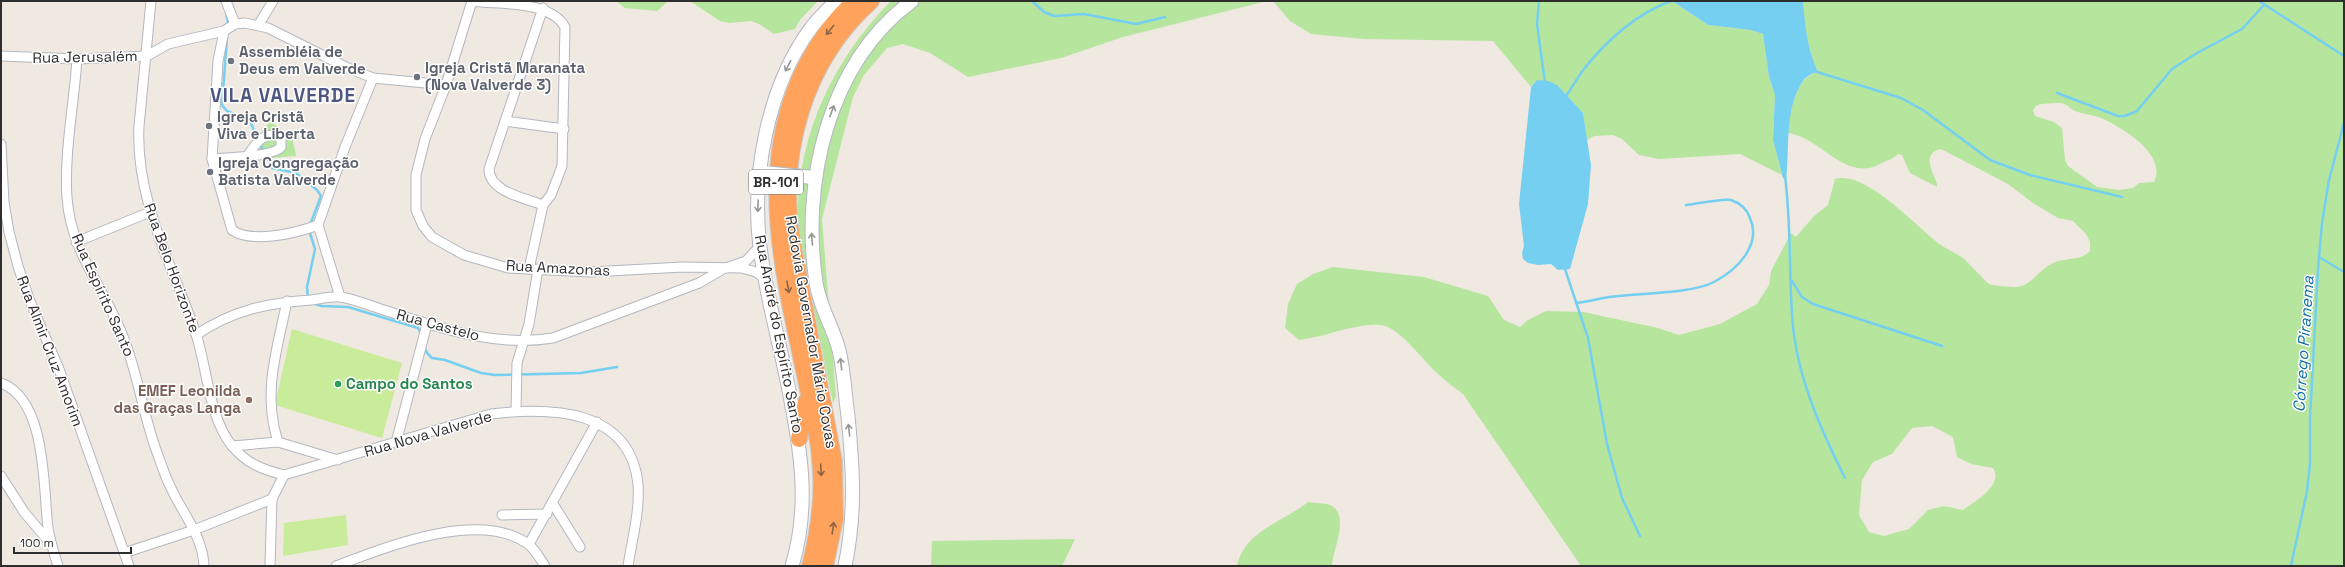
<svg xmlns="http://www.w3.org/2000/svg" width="2345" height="567" viewBox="0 0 2345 567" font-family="'Space Grotesk',sans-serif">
	<rect width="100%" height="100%" fill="#efe9e1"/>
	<g fill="#b6e59e" fill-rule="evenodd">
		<path d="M 616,1 L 668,1 L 657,11 L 625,8 Z"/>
		<path d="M 690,1 L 818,1 L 800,20 L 795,29 L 774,34 L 759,24 L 751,21 L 729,23 L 720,21 Z"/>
		<path d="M 891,1 L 1267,1 L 1123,37 L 1061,58 L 968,77 L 930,53 L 903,44 L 887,48 L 864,75 L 853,97 L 822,219 L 836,396 L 833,403 C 824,360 815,316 807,272 C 804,254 798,234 798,215 C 797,135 835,57 891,1 Z"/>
		<path d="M 1273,1 L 1672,1 L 1708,25 L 1751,30 L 1763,34 L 1769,77 L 1775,95 L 1773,140 L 1782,175 L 1740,154 L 1659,159 L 1639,155 L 1622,139 L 1613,135 L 1594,136 L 1587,140 L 1583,113 L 1557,86 L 1548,81 L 1535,82 L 1531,87 L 1493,41 L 1364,39 L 1311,34 L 1290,21 Z"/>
		<path d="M 1803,1 L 2344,1 L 2344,566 L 1581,566 L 1463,394 C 1454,387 1445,381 1437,373 C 1423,361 1399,326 1380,325 C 1356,323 1325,337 1299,340 L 1285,328 L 1288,304 L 1297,284 L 1313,274 L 1333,267 L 1424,277 L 1488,296 L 1504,320 L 1520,327 L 1528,320 L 1546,311 L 1583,312 L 1658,328 L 1679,335 L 1720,324 L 1757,304 L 1769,285 L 1771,271 L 1791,233 L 1796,237 L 1813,217 L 1828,205 L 1835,179 C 1865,170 1915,225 1937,242 C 1945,249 1955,252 1963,258 C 1969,263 1985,281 1989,284 C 1994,286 2010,287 2016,287 C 2031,286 2038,271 2051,264 C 2063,257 2080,262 2090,251 L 2090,242 L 2086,234 L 2073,221 L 2058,218 L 2033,203 L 2008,184 L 1941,149 C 1921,153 1933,172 1937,184 L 1937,187 L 1910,173 L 1902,155 L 1898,154 C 1893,159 1888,160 1882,163 C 1845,184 1823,138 1788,133 C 1788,118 1794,94 1803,81 C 1805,78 1810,76 1813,74 C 1815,60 1806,39 1804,23 C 1802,15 1804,8 1803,1 ZM 2040,104 C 2047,104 2058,102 2064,104 C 2068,105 2071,109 2075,111 C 2083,114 2093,115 2101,118 C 2122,127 2168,155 2154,182 L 2139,183 L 2133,188 L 2120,190 L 2097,187 L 2068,166 L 2065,160 L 2062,128 L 2054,122 L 2035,116 L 2033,110 L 2036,106 ZM 1932,426 L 1953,437 L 1957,457 L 1971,464 L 1993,468 C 2004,485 1974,502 1963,510 L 1944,506 L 1928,510 L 1909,529 L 1884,536 L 1869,532 L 1859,515 L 1862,480 L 1873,462 L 1892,454 L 1912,428 Z"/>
		<path d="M 270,121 L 292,137 L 296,156 L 243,160 Z"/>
		<path d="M 1308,502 C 1314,503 1321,503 1327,504 C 1353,511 1332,551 1332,566 L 1237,566 C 1244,531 1283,522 1308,502 Z"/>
		<path d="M 1075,539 L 1062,566 L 931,566 L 932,541 Z"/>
	</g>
	<g fill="#c9ec9a">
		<path d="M 292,329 L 402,363 L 382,438 L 275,405 Z"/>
		<path d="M 346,515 L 348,545 L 283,556 L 284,523 Z"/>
	</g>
	<g fill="#75cff0">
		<path d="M 1672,1 L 1803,1 C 1805,26 1807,47 1817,70 C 1813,75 1805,76 1803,81 C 1784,109 1790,148 1786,180 L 1783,178 L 1773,140 L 1775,95 L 1769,77 L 1763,34 L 1751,30 L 1708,25 Z"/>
		<path d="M 1537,80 L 1548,81 L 1557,85 L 1583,113 L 1591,165 L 1588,204 L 1570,269 L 1558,270 L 1551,264 L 1538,265 L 1528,263 L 1523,259 L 1522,253 L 1524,246 L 1519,204 L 1531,87 Z"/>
	</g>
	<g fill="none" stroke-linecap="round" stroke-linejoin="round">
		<g stroke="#75cff0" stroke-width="2.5">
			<path d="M 1032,1 L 1044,12 L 1054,16 L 1084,14 L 1136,24 L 1165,17"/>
			<path d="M 1539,1 L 1537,24 L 1545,83"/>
			<path d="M 2259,1 L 2344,56"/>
			<path d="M 226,12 L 228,23"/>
			<path d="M 227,38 L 222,105 L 227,111 L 250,121 L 258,140"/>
			<path d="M 1814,71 L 1901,98 L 1923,110 L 1990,160 L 2030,175 L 2122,197"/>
			<path d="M 2057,93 L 2118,116 L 2125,116 L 2137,111 L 2172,69 L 2197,53 L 2242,29 L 2264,5"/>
			<path d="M 1565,97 C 1572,88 1577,78 1584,69 C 1606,41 1637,13 1671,1"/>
			<path d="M 260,144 L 272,168 L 296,173 L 317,190 L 321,196 L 310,225"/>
			<path d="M 1785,176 C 1791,222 1789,268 1792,314 C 1795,372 1819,426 1845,478"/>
			<path d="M 2319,257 L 2344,272"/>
			<path d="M 1564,266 L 1588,338 L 1607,444 L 1622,498 L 1640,536"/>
			<path d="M 1792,281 L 1802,297 L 1813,304 L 1942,346"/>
			<path d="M 308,299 L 307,287 L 315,249 L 309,230"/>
			<path d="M 311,303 L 322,306 L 348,307 L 418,328 L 421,333"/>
			<path d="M 1576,303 C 1588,302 1597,299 1609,297 C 1636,293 1691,294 1714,282 C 1737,270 1762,245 1750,218 C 1747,209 1740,203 1731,200 C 1724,198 1695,204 1686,205"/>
			<path d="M 424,346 L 427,353 L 432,358 L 445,360 L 481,373 L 495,375 L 581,373 L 617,367"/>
			<path d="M 2291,566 L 2307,491 L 2310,464 L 2310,418 L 2318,269 L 2322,223 L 2329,180 L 2344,123"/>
		</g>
		<g stroke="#b4b7c1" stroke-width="11">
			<g id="street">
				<path d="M 151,1 L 139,126 C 135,200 173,266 196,334 C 208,371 208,415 232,446 C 246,463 263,470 284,475 L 491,414 C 550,407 630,408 638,484 C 640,511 632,540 628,566"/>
				<path d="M 226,1 L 235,24"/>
				<path d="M 472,1 L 446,85 L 425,139 L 416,175 L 416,210 L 423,226 L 432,237 L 464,255 L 508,268 L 590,272 L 683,267 L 742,268 L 756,272 L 766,279"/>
				<path d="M 472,1 C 501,5 549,0 565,27 L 562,166 L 551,195 L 543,205 L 529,269"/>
				<path d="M 259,24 L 273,1"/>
				<path d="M 224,31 L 218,61 L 212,159 L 232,230 C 251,244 297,233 318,225"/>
				<path d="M 1,56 L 77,59 L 147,56 L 168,44 L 224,31 L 235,24 L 245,23 L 268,28 L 348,68 L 373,78 L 446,85"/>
				<path d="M 77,59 C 74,105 64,152 67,198 C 71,252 103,286 122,334 C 137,370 142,409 155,447 C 160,460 164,474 170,486 C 182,513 203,536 204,566"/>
				<path d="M 505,121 L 564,129"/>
				<path d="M 1,144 L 4,202 L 9,232 L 18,266 L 29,299 L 59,369 L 129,566"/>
				<path d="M 212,159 C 226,158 273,157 281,147 L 281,139 L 278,136 C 262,132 256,144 248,155"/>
				<path d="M 543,205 C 525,198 489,192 489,169 L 543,8"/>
				<path d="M 76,242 L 150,212"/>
				<path d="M 340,297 L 318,225 L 345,147 L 373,78"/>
				<path d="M 287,301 C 277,351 262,392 278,442 L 338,460"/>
				<path d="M 196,335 C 233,310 267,303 311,300 C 320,299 332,296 341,297 C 358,300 376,308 393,313 C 447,330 497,347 553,338 L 699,283 L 723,269 L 746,261 L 760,246"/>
				<path d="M 1,383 C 47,400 43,487 48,528 C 50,541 54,553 58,566"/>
				<path d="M 516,411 L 517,363 L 529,324 L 538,269"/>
				<path d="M 396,443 L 427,324"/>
				<path d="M 232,446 L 278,442"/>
				<path d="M 1,476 L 24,512 L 51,544"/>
				<path d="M 553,504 L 580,547"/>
				<path d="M 502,515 L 547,514"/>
				<path d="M 529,544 L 597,422"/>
				<path d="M 124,553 L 194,530 L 272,499"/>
				<path d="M 270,566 L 272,499 L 284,475"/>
				<path d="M 336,566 C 386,547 479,509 528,544 C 535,549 540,559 545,566"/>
			</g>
		</g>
		<g stroke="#b4b7c1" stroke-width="15">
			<g id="secondary">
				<path d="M 792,566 C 809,510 802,457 791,401 C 782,350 766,298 760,247 C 751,176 768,86 811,28 C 818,18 828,10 836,1"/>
				<path d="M 845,566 C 856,513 853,469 848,416 C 845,395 844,371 839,350 C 833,327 819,306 816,282 C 801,183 828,63 912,1"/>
			</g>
		</g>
		<g stroke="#c9c9c9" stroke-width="18">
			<g id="highway">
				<path d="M 799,439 L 806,402"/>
				<path d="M 810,566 C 819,531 824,494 820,458 C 819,440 814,422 811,405 C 792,304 759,206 790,105 C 802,66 825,28 855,1"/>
				<path d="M 825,566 L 835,519 L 834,462 L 792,241 C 778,153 804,61 871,1"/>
			</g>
		</g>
		<use href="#street" stroke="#fff" stroke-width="9"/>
		<use href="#secondary" stroke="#fff" stroke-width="13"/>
		<use href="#highway" stroke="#ffa35c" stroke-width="16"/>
		<g stroke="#b4b7c1" stroke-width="15" stroke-linecap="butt">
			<path id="secondary-bridge" d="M 768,173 L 808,177"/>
		</g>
		<use href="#secondary-bridge" stroke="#fff" stroke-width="13"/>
	</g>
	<defs><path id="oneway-shaft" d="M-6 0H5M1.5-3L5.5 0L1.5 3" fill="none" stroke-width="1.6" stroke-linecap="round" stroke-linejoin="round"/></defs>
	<g stroke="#8c6343">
		<use href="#oneway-shaft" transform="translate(830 30) rotate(129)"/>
		<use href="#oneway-shaft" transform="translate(788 287) rotate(79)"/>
		<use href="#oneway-shaft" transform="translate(821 470) rotate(87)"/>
		<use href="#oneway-shaft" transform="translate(833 528) rotate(-82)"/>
	</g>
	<g stroke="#969696">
		<use href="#oneway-shaft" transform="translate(788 66) rotate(117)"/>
		<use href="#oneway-shaft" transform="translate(832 111) rotate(-69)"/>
		<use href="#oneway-shaft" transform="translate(758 206) rotate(92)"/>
		<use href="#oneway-shaft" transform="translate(812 239) rotate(-95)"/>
		<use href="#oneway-shaft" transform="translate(841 364) rotate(-97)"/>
		<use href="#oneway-shaft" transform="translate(849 430) rotate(-96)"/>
	</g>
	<g fill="#6b7280" stroke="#fff" stroke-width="1.5">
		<circle cx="231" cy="61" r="4"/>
		<circle cx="417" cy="77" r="4"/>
		<circle cx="209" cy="126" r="4"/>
		<circle cx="210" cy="172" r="4"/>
	</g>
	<circle fill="#2e9e5b" stroke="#fff" stroke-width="1.5" cx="338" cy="384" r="4"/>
	<circle fill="#8d6e63" stroke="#fff" stroke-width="1.5" cx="249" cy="400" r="4"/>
	<g text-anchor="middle" stroke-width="3" stroke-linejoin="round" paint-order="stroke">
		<rect fill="#fff" stroke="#6d6d6d" stroke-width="1" x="749" y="170" width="54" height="24" rx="3"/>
		<g font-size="14" font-weight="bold" fill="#2e2e2e">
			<text x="776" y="187">BR-101</text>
		</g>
		<g font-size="15" font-weight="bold" fill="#5b616d" stroke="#fff" text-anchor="start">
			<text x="239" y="57">Assembléia de<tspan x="239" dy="17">Deus em Valverde</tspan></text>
			<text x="425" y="73">Igreja Cristã Maranata<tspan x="425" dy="17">(Nova Valverde 3)</tspan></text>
			<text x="217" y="122">Igreja Cristã<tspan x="217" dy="17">Viva e Liberta</tspan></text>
			<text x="218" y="168">Igreja Congregação<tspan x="218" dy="17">Batista Valverde</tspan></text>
		</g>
		<g font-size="15" fill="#2e2e2e" stroke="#fff">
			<text transform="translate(85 57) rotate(-1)" y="5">Rua Jerusalém</text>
			<text transform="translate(172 268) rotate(70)" y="5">Rua Belo Horizonte</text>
			<text transform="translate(558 268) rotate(3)" y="5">Rua Amazonas</text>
			<text transform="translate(103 295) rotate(66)" y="5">Rua Espírito Santo</text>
			<text transform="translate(438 325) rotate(15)" y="5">Rua Castelo</text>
			<text transform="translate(811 332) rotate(80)" y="5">Rodovia Governador Mário Covas</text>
			<text transform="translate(779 334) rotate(79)" y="5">Rua André do Espírito Santo</text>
			<text transform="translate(50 351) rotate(69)" y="5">Rua Almir Cruz Amorim</text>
			<text transform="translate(428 434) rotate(-16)" y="5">Rua Nova Valverde</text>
		</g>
		<g font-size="15" font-weight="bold" fill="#27864d" stroke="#fff" text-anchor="start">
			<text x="346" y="389">Campo do Santos</text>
		</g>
		<g font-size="15" font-weight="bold" fill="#785e54" stroke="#fff" text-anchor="end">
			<text x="241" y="396">EMEF Leonilda<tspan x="241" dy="17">das Graças Langa</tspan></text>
		</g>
		<g font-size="16" font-style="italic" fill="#0d6fa3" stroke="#fff">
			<text transform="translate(2303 344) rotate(-86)" y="6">Córrego Piranema</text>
		</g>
		<g font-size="19" font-weight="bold" letter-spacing="1" fill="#4d5680" stroke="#fff">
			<text x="283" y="102">VILA VALVERDE</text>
		</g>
	</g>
	<rect width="2345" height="567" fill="none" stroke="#2e2e2e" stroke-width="4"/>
	<path d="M14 547v6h117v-6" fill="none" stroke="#2e2e2e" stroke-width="2"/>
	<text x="20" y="547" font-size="12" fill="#2e2e2e" stroke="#ffffff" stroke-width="3" paint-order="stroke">100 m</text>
</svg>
